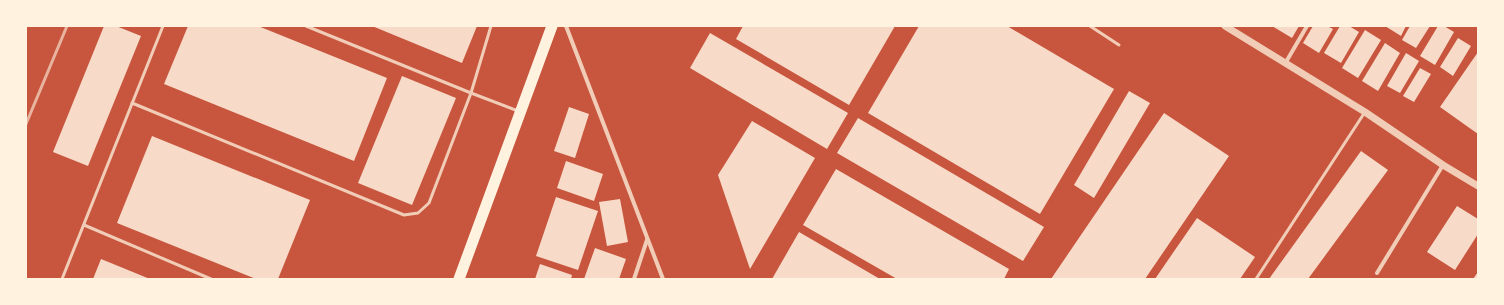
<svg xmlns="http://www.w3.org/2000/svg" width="1504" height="305" viewBox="0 0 1504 305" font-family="'Work Sans',sans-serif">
	<rect width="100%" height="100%" fill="#c8553d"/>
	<g fill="#f7dbc8">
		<path d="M 104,26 L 116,26 L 141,36 L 88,166 L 53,152 Z"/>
		<path d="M 188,26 L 258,26 L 387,78 L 354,161 L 164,84 Z"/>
		<path d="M 372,26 L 477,26 L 462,63 Z"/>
		<path d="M 743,26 L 895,26 L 849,105 L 736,39 Z"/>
		<path d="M 919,26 L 1007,26 L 1114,89 L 1040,214 L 868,113 Z"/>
		<path d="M 1272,26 L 1299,26 L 1292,38 Z"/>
		<path d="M 1313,26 L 1327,26 L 1333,29 L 1319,53 L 1303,43 Z"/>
		<path d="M 1340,26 L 1349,26 L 1359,32 L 1341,63 L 1324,53 Z"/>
		<path d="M 1385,26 L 1406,26 L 1401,36 Z"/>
		<path d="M 1410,26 L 1430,26 L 1416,48 L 1402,40 Z"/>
		<path d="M 1438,26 L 1444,26 L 1454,32 L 1435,65 L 1420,56 Z"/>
		<path d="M 1365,30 L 1381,40 L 1358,78 L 1342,68 Z"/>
		<path d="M 710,33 L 848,113 L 827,149 L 690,68 Z"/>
		<path d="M 1458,38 L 1471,46 L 1453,76 L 1440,67 Z"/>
		<path d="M 1385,43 L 1400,53 L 1378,91 L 1362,81 Z"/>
		<path d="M 1478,52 L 1478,134 L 1440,107 Z"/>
		<path d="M 1406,53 L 1419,61 L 1400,93 L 1387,86 Z"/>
		<path d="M 1420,68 L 1431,74 L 1414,102 L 1403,96 Z"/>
		<path d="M 402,76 L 456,98 L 412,205 L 358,183 Z"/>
		<path d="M 1129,91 L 1150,103 L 1094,198 L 1074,185 Z"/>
		<path d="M 569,107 L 589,114 L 575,158 L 554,151 Z"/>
		<path d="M 1164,113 L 1229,156 L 1145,279 L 1051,279 Z"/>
		<path d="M 858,118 L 1044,227 L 1023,261 L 837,153 Z"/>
		<path d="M 752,121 L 815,158 L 750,269 L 718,175 Z"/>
		<path d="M 152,136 L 310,200 L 278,279 L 256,279 L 117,223 Z"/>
		<path d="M 1361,151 L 1388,170 L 1308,279 L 1269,279 Z"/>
		<path d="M 566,161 L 603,174 L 594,201 L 557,188 Z"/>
		<path d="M 836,169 L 1009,269 L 1004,279 L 897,279 L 803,225 Z"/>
		<path d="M 556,197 L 598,211 L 578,270 L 536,256 Z"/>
		<path d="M 620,199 L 628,242 L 607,246 L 599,202 Z"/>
		<path d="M 1457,206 L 1478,219 L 1478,234 L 1455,270 L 1427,252 Z"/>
		<path d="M 1197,218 L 1255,257 L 1240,279 L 1155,279 Z"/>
		<path d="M 799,232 L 880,279 L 772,279 Z"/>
		<path d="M 595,248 L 626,259 L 619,279 L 584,279 Z"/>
		<path d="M 101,259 L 150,279 L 93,279 Z"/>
		<path d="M 540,264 L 572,275 L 571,279 L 535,279 Z"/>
		<path d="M 1478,272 L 1478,279 L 1473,279 Z"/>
	</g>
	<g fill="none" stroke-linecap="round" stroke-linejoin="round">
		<g stroke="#f1ccb7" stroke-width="3">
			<path d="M 306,26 L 471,93 L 518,111"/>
			<path d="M 1090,26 L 1119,45"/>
			<path d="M 132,103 L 404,215 L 418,213 L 429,203 L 471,93 L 491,26"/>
			<path d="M 84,225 L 211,279"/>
			<path d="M 62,279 L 163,26"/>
			<path d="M 1256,279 L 1365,112"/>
		</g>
		<g stroke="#f1ccb7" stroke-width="4">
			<path d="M 566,26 L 663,279"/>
			<path d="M 1286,62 L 1307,26"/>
			<path d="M 1377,273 L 1443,165"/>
			<path d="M 634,279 L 647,240"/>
		</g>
		<path stroke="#f1ccb7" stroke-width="7" d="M 1225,26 L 1365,112 L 1443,165 L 1478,186"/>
		<path stroke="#fff3e0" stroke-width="11" d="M 459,279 L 552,26"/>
		<path stroke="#e9b49f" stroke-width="3" d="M 26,124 L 67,26"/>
	</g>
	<rect width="1504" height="305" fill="none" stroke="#fff3e0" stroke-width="54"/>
</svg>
